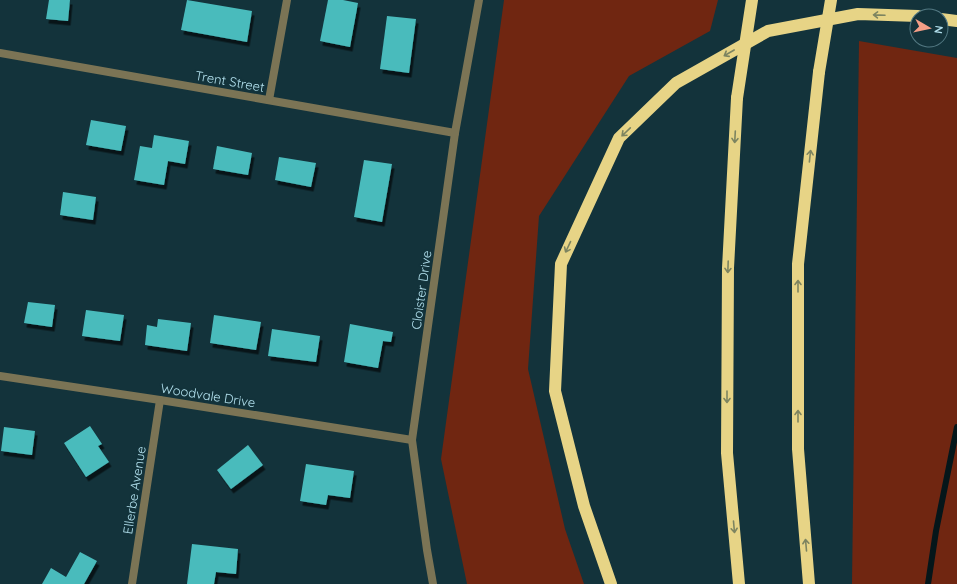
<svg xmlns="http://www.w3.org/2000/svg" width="957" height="584" viewBox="0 0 957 584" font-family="Quicksand,sans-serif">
	<defs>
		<filter id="shadow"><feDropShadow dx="2.5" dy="4.5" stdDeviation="0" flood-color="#0009"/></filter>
	</defs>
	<rect width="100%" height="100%" fill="#13333b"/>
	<g fill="#702611">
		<path d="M 504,0 L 718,0 L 710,31 L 629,76 L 539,216 L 528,369 L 565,529 L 584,584 L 467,584 L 441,459 Z"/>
		<path d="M 859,41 L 957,58 L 957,584 L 852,584 Z"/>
	</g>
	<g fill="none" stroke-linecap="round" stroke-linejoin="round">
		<path stroke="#05161a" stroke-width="6" d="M 928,584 L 936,531 L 957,427"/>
	</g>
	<g fill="#4abbbc" filter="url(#shadow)">
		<path d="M 49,0 L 70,0 L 68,21 L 46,19 Z"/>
		<path d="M 187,0 L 252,11 L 247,42 L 181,30 Z"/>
		<path d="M 328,0 L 343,0 L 358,3 L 350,47 L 320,41 Z"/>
		<path d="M 387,16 L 416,19 L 409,73 L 380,69 Z"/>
		<path d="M 91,120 L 126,126 L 121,151 L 86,145 Z"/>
		<path d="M 154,135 L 189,141 L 185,164 L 168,161 L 164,185 L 134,180 L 140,146 L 152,148 Z"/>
		<path d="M 217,146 L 252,153 L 248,175 L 213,169 Z"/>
		<path d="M 279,157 L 316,163 L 311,187 L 275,180 Z"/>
		<path d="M 364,160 L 392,164 L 382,222 L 354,217 Z"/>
		<path d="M 63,192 L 96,197 L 93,220 L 60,215 Z"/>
		<path d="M 28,302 L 55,305 L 52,327 L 24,323 Z"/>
		<path d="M 86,310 L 124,315 L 120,341 L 82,336 Z"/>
		<path d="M 214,315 L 261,322 L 256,350 L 210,343 Z"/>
		<path d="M 158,319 L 191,323 L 187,351 L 145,345 L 147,325 L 157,327 Z"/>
		<path d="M 350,324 L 393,332 L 391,342 L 383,341 L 378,368 L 344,362 Z"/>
		<path d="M 272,329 L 320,336 L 316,362 L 268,356 Z"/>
		<path d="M 90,426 L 102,444 L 98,446 L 109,462 L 86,477 L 64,443 Z"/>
		<path d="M 4,427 L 35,431 L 32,455 L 1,451 Z"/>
		<path d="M 248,445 L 263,465 L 231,489 L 217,470 Z"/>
		<path d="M 306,464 L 354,471 L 350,498 L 328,495 L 326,505 L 300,501 Z"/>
		<path d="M 192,544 L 238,549 L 236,574 L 216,572 L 214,584 L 187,584 Z"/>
		<path d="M 80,552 L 97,561 L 84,584 L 42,584 L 51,568 L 66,577 Z"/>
	</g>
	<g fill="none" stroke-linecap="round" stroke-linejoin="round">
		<g stroke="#7b7455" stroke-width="8">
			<path d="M 0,53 L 455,133"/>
			<path d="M 269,100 L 287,0"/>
			<path d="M 0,376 L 160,400 L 412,440"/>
			<path d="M 132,584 L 160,400"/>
			<path d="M 433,584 L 427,550 L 412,440 L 455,133 L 479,0"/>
		</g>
		<g stroke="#e7d486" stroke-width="12">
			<path d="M 941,19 L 957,21"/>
			<path d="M 737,98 L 728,268 L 727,453 L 739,584"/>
			<path d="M 611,584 L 584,506 L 555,391 L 561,264 L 619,138 L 676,83 L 768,31 L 858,14 L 918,16"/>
			<path d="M 809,584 L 798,449 L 798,264 L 819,72"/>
		</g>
		<g stroke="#e7d486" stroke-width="12">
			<path d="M 819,72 L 831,0"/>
			<path d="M 737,98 L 752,0"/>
		</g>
	</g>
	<defs><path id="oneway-shaft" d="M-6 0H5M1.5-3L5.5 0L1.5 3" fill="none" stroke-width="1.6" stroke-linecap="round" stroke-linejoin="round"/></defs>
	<g stroke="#7d8460">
		<use href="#oneway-shaft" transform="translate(879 15) rotate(-178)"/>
		<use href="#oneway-shaft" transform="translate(729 53) rotate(150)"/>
		<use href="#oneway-shaft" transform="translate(626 132) rotate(136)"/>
		<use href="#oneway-shaft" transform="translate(735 137) rotate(93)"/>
		<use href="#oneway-shaft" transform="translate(810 156) rotate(-84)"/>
		<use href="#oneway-shaft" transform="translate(568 247) rotate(115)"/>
		<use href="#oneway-shaft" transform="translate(728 267) rotate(92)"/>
		<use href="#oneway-shaft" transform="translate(798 286) rotate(-90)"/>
		<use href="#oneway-shaft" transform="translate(727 397) rotate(90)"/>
		<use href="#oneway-shaft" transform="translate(798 416) rotate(-90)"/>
		<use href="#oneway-shaft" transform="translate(734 527) rotate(85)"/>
		<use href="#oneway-shaft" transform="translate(806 545) rotate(-95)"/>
	</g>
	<g text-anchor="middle" stroke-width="4" stroke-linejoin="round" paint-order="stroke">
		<g font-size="13" fill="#b3e1ee" stroke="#13333b">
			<text transform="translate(230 81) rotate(10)" y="5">Trent Street</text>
			<text transform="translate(421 290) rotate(-82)" y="5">Cloister Drive</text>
			<text transform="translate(208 395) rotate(9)" y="5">Woodvale Drive</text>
			<text transform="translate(134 490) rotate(-81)" y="5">Ellerbe Avenue</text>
		</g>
	</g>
	<g transform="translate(929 28) rotate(99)"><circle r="19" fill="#13333b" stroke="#537983"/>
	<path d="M0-3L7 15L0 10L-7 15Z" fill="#f49e87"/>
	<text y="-6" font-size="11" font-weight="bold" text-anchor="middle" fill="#b3e1ee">N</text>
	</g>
</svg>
